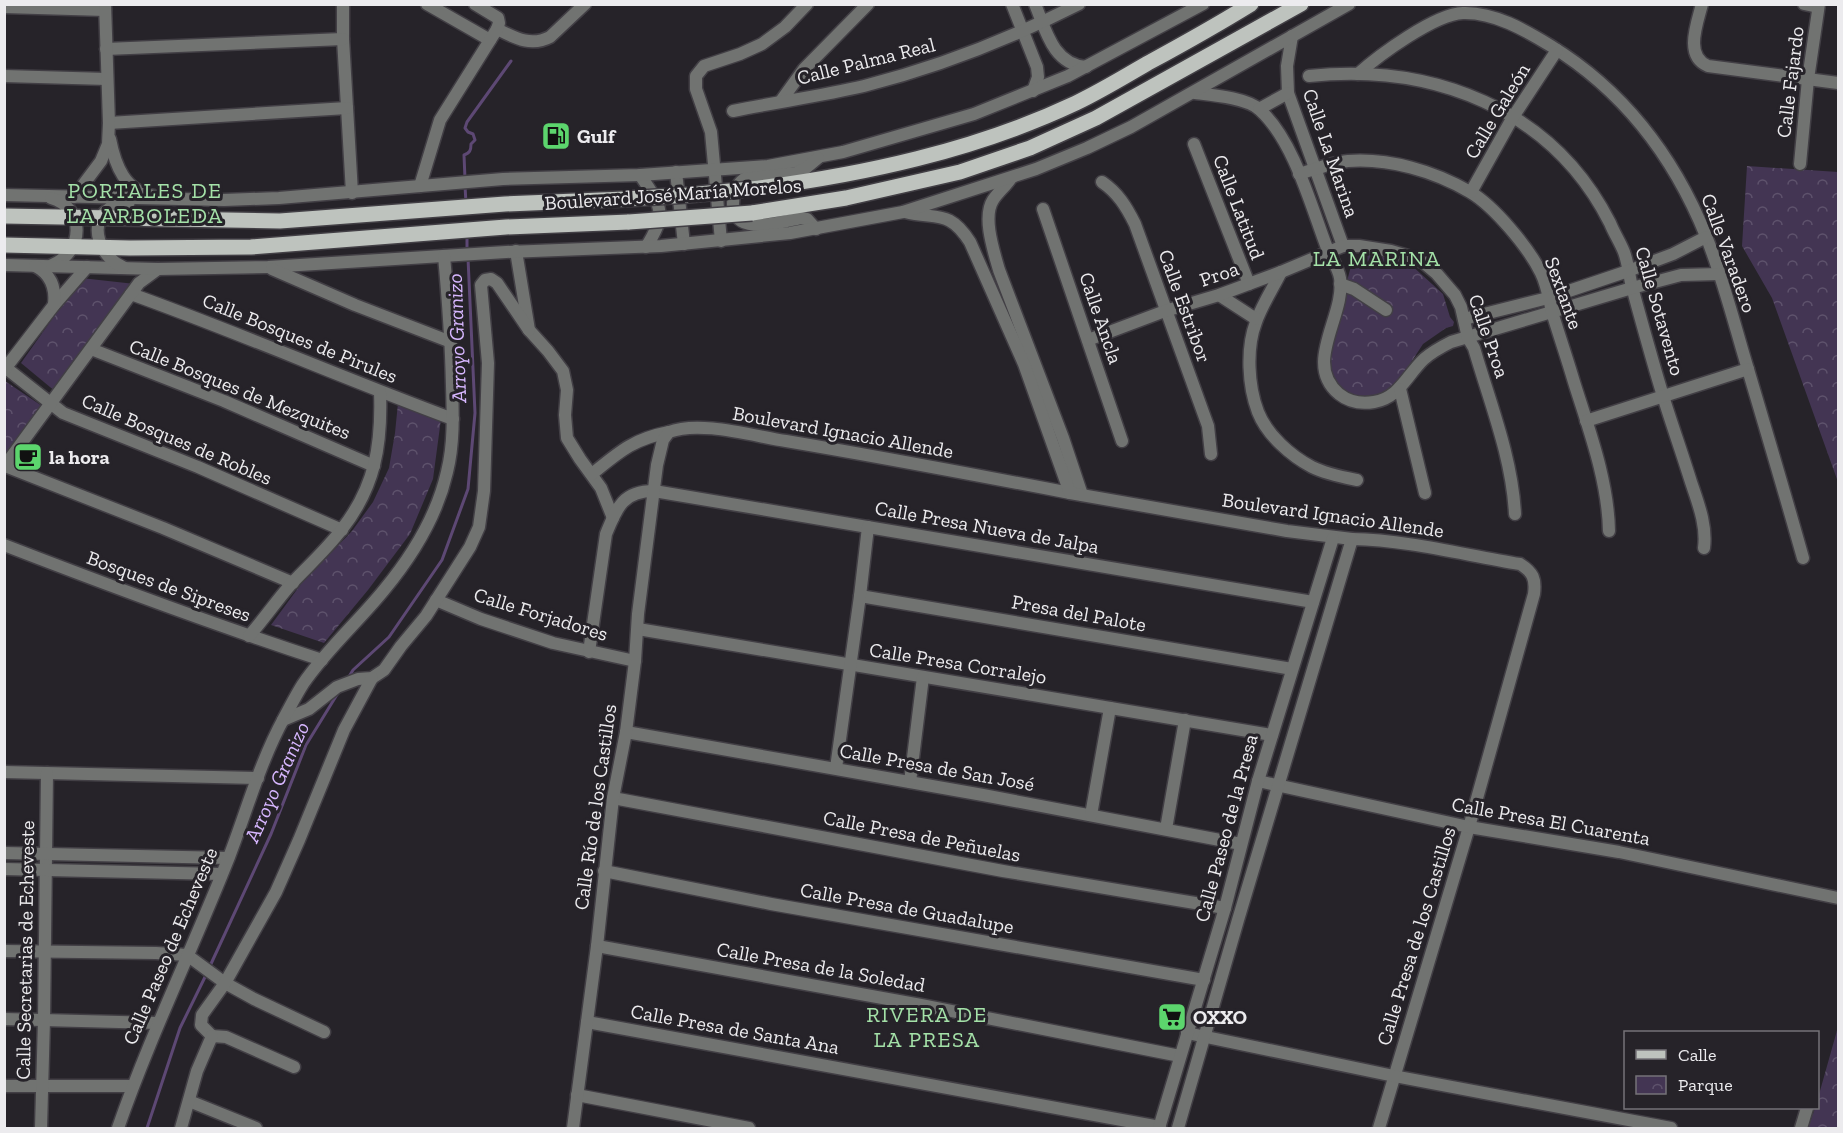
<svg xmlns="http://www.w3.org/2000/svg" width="1843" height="1133" viewBox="0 0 1843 1133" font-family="'Zilla Slab',serif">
	<defs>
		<pattern id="park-crowns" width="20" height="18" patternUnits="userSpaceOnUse" patternTransform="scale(1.5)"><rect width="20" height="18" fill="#433553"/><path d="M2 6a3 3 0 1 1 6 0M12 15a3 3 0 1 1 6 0" fill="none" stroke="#5e526c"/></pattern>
	</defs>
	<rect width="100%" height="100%" fill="#262329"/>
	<g fill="url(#park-crowns)">
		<path d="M 1747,166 L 1838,172 L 1838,482 L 1772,298 L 1742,246 Z"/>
		<path d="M 1366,253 L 1410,264 L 1443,294 L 1450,317 L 1454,322 L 1453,326 L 1446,328 L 1423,344 L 1395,387 L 1382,396 L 1364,399 L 1350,396 L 1333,381 L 1326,361 L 1351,266 Z"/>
		<path d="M 81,278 L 135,284 L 56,392 L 21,363 Z"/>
		<path d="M 5,381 L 45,408 L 5,464 Z"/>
		<path d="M 398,403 L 441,419 L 433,479 L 410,534 L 368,590 L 324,643 L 271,625 L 301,584 L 352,531 L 373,502 L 389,468 L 395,433 Z"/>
		<path d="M 1838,1027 L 1838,1128 L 1808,1128 L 1815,1108 L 1818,1108 L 1818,1098 Z"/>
	</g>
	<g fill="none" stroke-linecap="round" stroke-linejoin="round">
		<g stroke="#5d4874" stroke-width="3">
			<path d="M 465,179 L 464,155 C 470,153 471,150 471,144 L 475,140 L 473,134 L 468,132 L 465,128 L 467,122 L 511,61"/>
			<path d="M 465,186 L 466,203"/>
			<path d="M 467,234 L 467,251"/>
			<path d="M 347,680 L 353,670 L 389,637 L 442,560 L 468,489 L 475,413 L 468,258"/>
			<path d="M 210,966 L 271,834 L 306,745 L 338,693"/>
			<path d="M 147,1128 L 180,1028 L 206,975"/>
		</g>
		<g stroke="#423f45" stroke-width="15">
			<g id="minor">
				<path d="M 343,4 L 343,39 L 352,193"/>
				<path d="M 1012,4 L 1037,67 L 1038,77 L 1033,91"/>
				<path d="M 1035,4 C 1046,31 1053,64 1086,67"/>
				<path d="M 1702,4 C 1697,24 1684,56 1708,66 L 1838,83"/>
				<path d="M 1804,4 L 1818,7"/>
				<path d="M 4,7 L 105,10"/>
				<path d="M 497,29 C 515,38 531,47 550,37 L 585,4"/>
				<path d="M 1292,36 L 1287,66 L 1288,93 L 1343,246"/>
				<path d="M 106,49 L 343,39"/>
				<path d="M 1358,74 C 1379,55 1435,14 1463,13 C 1494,12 1525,30 1551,46 C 1624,91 1674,157 1706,236 C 1723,278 1734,323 1747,366 C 1766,430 1785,494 1803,558"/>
				<path d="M 4,76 L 107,79"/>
				<path d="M 1309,76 C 1432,63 1552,108 1610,223 C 1614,233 1620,242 1624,252 C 1628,263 1629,275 1632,287 C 1642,323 1652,360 1663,396 C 1672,425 1682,453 1691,482 C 1698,503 1707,525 1704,548"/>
				<path d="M 1195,93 C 1212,95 1248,98 1260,110 C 1294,141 1311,206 1327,248 C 1331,258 1338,267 1340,278 C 1346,316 1302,363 1339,394 C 1349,402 1362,404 1374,402 C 1399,398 1407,375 1424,359 C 1432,352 1441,347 1451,342 L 1632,288 L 1681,275 L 1719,274"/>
				<path d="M 781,101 L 804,69 L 868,4"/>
				<path d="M 1259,109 L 1288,93"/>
				<path d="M 733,111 C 777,102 821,96 864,86 C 939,67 1010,39 1079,4"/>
				<path d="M 109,123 L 347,108"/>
				<path d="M 110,139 C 115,165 125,192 154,196"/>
				<path d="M 1194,144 L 1249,284"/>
				<path d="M 1800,164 L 1808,79 L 1819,4"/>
				<path d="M 676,172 L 684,244"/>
				<path d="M 1299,174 C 1315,169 1331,163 1348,161 C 1389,158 1434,171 1470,192 C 1494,206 1529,248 1541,273 C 1547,285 1549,299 1552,312 C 1559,335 1567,358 1574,382 C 1589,430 1608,480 1609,531"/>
				<path d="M 1102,182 C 1118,193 1126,206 1135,224 L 1208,426 L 1211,454"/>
				<path d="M 1471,192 L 1513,117 L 1557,50"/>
				<path d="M 74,197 L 101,161 L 108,144 L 109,123 L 105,4"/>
				<path d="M 1043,209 L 1122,441"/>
				<path d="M 721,241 L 711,132 L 696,89 L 696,76 L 704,66 L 740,54 L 762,44 L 785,27 L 807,4"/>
				<path d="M 516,251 L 529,330 L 548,351 L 563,371 L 567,390 L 565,415 L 567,438 L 580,459 L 601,488 L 613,518"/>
				<path d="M 1281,272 C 1273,288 1262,305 1256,322 C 1246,348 1248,386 1258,412 C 1267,435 1291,456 1312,467 C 1326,474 1342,477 1357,480"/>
				<path d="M 1340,284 L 1354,289 L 1386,310"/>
				<path d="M 131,294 C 240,333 345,379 453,419"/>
				<path d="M 1219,295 L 1256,319"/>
				<path d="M 1464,319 L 1548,298 L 1628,271 L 1673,254 L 1706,237"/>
				<path d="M 1088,340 L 1165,311 L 1219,295 L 1281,272 L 1343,246 L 1359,246 L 1391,251 L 1408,256 L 1424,263 L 1437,274 L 1455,295 L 1461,307 L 1468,338 L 1474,348 C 1490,403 1512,457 1515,514"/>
				<path d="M 91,349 L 224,401 L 374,466"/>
				<path d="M 6,368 L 63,413 L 198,467 L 342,530"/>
				<path d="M 4,370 L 54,305 L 87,267"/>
				<path d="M 1400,389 L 1425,493"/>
				<path d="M 1586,421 L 1748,369"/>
				<path d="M 5,466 L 163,528 L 293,583"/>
				<path d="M 4,467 L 139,283 L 158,269"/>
				<path d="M 592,474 C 619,452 633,439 669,432"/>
				<path d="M 1352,539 C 1409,540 1464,555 1520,564 C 1533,572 1536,579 1534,594 L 1469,827 L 1379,1128"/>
				<path d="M 4,545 C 110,586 215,625 322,660"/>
				<path d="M 860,596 L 1292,669"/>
				<path d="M 436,600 L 481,619 L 553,643 L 635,661"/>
				<path d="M 638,629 L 1272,735"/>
				<path d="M 249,636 C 264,619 277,600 292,583 C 309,565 327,549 342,529 C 375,487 382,445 380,392"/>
				<path d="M 589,652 L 606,534 C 617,507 623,491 654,491 L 1313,602"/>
				<path d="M 283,720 L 309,709 L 337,687 L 358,679 L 372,678 L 384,670 L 401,646 L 426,616 L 470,547 L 479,527 L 484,491 L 488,363 L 481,285 L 485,280 L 491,279 L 497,283 L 529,330"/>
				<path d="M 626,732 L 983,795 L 1241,844"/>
				<path d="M 836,768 L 860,596 L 868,527"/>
				<path d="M 4,772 L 258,778"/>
				<path d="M 1258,781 L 1469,827 L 1619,852 L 1838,898"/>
				<path d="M 910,782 L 923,677"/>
				<path d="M 613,798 L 1003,871 L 1225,908"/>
				<path d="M 1091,815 L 1110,708"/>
				<path d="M 1166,829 L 1185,720"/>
				<path d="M 604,871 L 771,904 L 1204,980"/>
				<path d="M 597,946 L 921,1005 L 1180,1056"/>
				<path d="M 4,951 L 156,953 L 187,955 L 225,983 L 254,999 L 324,1032"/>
				<path d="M 4,1019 L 158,1023"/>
				<path d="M 587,1022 L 1160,1127"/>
				<path d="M 1187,1033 L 1394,1076 L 1671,1128"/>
				<path d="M 212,1036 L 201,1025 L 202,1015 L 225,983 L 276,892 L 299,840 L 344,730 L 372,678"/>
				<path d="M 212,1036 L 226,1037 L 294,1067"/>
				<path d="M 4,1086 L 133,1086"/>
				<path d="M 577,1095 L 749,1128"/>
				<path d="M 189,1101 L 256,1128"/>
				<path d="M 41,1128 L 44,1020 L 47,773"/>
				<path d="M 181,1128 L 197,1071 L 212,1036"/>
				<path d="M 573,1128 L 597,946 L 613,798 L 626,732 L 635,661 L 638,614 L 657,465 L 663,440 L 669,432 C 700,420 753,436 786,441 C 881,457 976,475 1070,493"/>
				<path d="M 1801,1128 L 1807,1108"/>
			</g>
		</g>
		<g stroke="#423f45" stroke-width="15">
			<g id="tertiary">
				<path d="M 427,4 L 490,40"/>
				<path d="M 640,175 C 661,206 668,213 646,247"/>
				<path d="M 1011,178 C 1006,186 998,192 993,200 C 982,217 994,252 999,270 L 1063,438 L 1082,495"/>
				<path d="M 420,186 L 440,120 L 497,29 L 499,23 L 498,18 L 475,4"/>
				<path d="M 4,195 L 224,200 L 279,198 L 503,179 L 640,175 L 768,166 L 843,152 L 974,114 L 1068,76 L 1203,4"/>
				<path d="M 51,198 C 86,208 84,252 52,265"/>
				<path d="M 905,212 C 937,220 949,209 970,242 L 1024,364 L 1070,493 L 1287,531 L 1352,539 L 1238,920 L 1178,1128"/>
				<path d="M 816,229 L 807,219 L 801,218 C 780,222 734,237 733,204 C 733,194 736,185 744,179 L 796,173 L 806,168 L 818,158"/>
				<path d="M 4,265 L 158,269 L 268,267 L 506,252 L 661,246 L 790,233 L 903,212 L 1036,169 L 1087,148 L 1131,127 L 1349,4"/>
				<path d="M 35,266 C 51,274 56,288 54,305"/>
				<path d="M 123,267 C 101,258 86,224 110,208 C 116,204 123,203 129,202"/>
				<path d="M 272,269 L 355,305 L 451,342"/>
				<path d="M 4,853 L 228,858"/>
				<path d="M 4,869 L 221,874"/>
				<path d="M 118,1128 C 150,1036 193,948 229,857 C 247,810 260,762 284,718 C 290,707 296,695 303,684 C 326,650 358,622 384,590 C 413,555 437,516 447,472 C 454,444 453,415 452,386 C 451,342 448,299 444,256"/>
				<path d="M 1159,1128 L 1225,908 L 1258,781 L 1333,538"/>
			</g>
		</g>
		<g stroke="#423f45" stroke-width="18">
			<g id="primary">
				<path d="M 751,189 C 862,175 974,151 1076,103 C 1101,91 1124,77 1148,63 C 1183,44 1217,25 1251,4"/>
				<path d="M 752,213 L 846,198 L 960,172 L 1030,148 L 1096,118 L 1301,4"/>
				<path d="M 4,216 L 280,221 L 505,204 L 625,199"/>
				<path d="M 4,245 L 130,248 L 251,247 L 506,227 L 629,222"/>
			</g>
		</g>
		<use href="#minor" stroke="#717371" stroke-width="12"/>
		<use href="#tertiary" stroke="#717371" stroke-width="12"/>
		<use href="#primary" stroke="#bec3be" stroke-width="15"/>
		<g stroke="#423f45" stroke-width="18" stroke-linecap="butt">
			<g id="primary-bridge">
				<path d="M 625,199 L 688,195 L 751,189"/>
				<path d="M 629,222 L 752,213"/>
			</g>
		</g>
		<use href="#primary-bridge" stroke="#bec3be" stroke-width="15"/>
	</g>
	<defs>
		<g id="fuel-square" transform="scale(1.5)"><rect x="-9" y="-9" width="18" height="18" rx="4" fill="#5cd56d" stroke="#262329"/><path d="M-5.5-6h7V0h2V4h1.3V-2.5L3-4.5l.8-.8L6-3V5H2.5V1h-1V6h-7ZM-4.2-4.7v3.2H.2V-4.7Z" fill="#111"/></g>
		<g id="cafe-square" transform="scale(1.5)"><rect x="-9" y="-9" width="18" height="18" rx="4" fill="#5cd56d" stroke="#262329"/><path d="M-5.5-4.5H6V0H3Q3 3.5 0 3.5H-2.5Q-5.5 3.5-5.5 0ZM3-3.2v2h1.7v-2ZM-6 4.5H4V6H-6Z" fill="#111"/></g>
		<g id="supermarket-square" transform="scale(1.5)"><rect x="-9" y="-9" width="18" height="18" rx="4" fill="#5cd56d" stroke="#262329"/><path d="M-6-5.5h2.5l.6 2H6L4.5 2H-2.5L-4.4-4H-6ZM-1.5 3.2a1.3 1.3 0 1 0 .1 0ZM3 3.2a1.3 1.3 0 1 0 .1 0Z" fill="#111"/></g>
	</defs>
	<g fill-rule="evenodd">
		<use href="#fuel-square" x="556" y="136"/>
		<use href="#cafe-square" x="28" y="457"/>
		<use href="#supermarket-square" x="1172" y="1017"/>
	</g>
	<g text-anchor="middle" stroke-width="6" stroke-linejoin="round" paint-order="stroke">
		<g font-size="20" fill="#ecebee" stroke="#262329">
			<text transform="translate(866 61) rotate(-14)" y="7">Calle Palma Real</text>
			<text transform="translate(1790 82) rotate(-83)" y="7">Calle Fajardo</text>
			<text transform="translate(1497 111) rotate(-59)" y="7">Calle Galeón</text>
			<text transform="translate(1331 153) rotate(71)" y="7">Calle La Marina</text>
			<text transform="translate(673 194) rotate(-4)" y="7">Boulevard José María Morelos</text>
			<text transform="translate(1239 207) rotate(69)" y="7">Calle Latitud</text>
			<text transform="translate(1729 253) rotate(70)" y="7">Calle Varadero</text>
			<text transform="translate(1219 274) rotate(-19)" y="7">Proa</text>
			<text transform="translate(1564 293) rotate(70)" y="7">Sextante</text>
			<text transform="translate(1185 306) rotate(70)" y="7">Calle Estribor</text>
			<text transform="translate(1660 311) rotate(74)" y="7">Calle Sotavento</text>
			<text transform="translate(1101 318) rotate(71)" y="7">Calle Ancla</text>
			<text transform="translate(1489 336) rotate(71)" y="7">Calle Proa</text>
			<text transform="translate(300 338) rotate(22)" y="7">Calle Bosques de Pirules</text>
			<text transform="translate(240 389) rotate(22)" y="7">Calle Bosques de Mezquites</text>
			<text transform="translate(843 432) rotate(10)" y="7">Boulevard Ignacio Allende</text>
			<text transform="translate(177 439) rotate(23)" y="7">Calle Bosques de Robles</text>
			<text transform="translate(1333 515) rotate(8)" y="7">Boulevard Ignacio Allende</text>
			<text transform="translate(987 527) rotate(10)" y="7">Calle Presa Nueva de Jalpa</text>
			<text transform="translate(169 586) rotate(20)" y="7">Bosques de Sipreses</text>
			<text transform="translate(1079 613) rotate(10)" y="7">Presa del Palote</text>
			<text transform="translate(541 614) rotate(17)" y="7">Calle Forjadores</text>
			<text transform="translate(958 663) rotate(9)" y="7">Calle Presa Corralejo</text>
			<text transform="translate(937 767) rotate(10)" y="7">Calle Presa de San José</text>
			<text transform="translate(595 807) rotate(-82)" y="7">Calle Río de los Castillos</text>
			<text transform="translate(1551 821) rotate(10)" y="7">Calle Presa El Cuarenta</text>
			<text transform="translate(1226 828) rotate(-75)" y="7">Calle Paseo de la Presa</text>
			<text transform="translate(922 836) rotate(11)" y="7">Calle Presa de Peñuelas</text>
			<text transform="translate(907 908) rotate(10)" y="7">Calle Presa de Guadalupe</text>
			<text transform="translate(1416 936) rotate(-73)" y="7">Calle Presa de los Castillos</text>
			<text transform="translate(170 946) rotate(-67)" y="7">Calle Paseo de Echeveste</text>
			<text transform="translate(25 950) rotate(-89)" y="7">Calle Secretarias de Echeveste</text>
			<text transform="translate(821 967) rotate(10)" y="7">Calle Presa de la Soledad</text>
			<text transform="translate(735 1029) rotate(10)" y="7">Calle Presa de Santa Ana</text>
		</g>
		<g font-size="20" font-weight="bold" fill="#ecebee" stroke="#262329" text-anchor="start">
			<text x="577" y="143">Gulf</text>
			<text x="49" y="464">la hora</text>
			<text x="1193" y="1024">OXXO</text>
		</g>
		<g font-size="21" font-style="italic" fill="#d7b7ff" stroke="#262329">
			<text transform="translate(457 338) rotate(-92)" y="7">Arroyo Granizo</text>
			<text transform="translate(277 782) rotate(-66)" y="7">Arroyo Granizo</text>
		</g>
		<g font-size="22" letter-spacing="1.5" fill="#a4e1a8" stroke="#262329">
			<text x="145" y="198">PORTALES DE<tspan x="145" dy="25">LA ARBOLEDA</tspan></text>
			<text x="1377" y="266">LA MARINA</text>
			<text x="927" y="1022">RIVERA DE<tspan x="927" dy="25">LA PRESA</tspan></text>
		</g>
	</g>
	<rect width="1843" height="1133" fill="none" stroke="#ecebee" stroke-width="12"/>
	<rect x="1624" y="1031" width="195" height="78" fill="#262329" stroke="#757378" stroke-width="1.5"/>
	<rect x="1636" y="1050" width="30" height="9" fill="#bec3be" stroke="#757378" stroke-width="1.5"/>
	<text x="1678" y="1061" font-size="18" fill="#ecebee">Calle</text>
	<rect x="1636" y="1076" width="30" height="18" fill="url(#park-crowns)" stroke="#757378" stroke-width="1.5"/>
	<text x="1678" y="1091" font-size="18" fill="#ecebee">Parque</text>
</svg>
